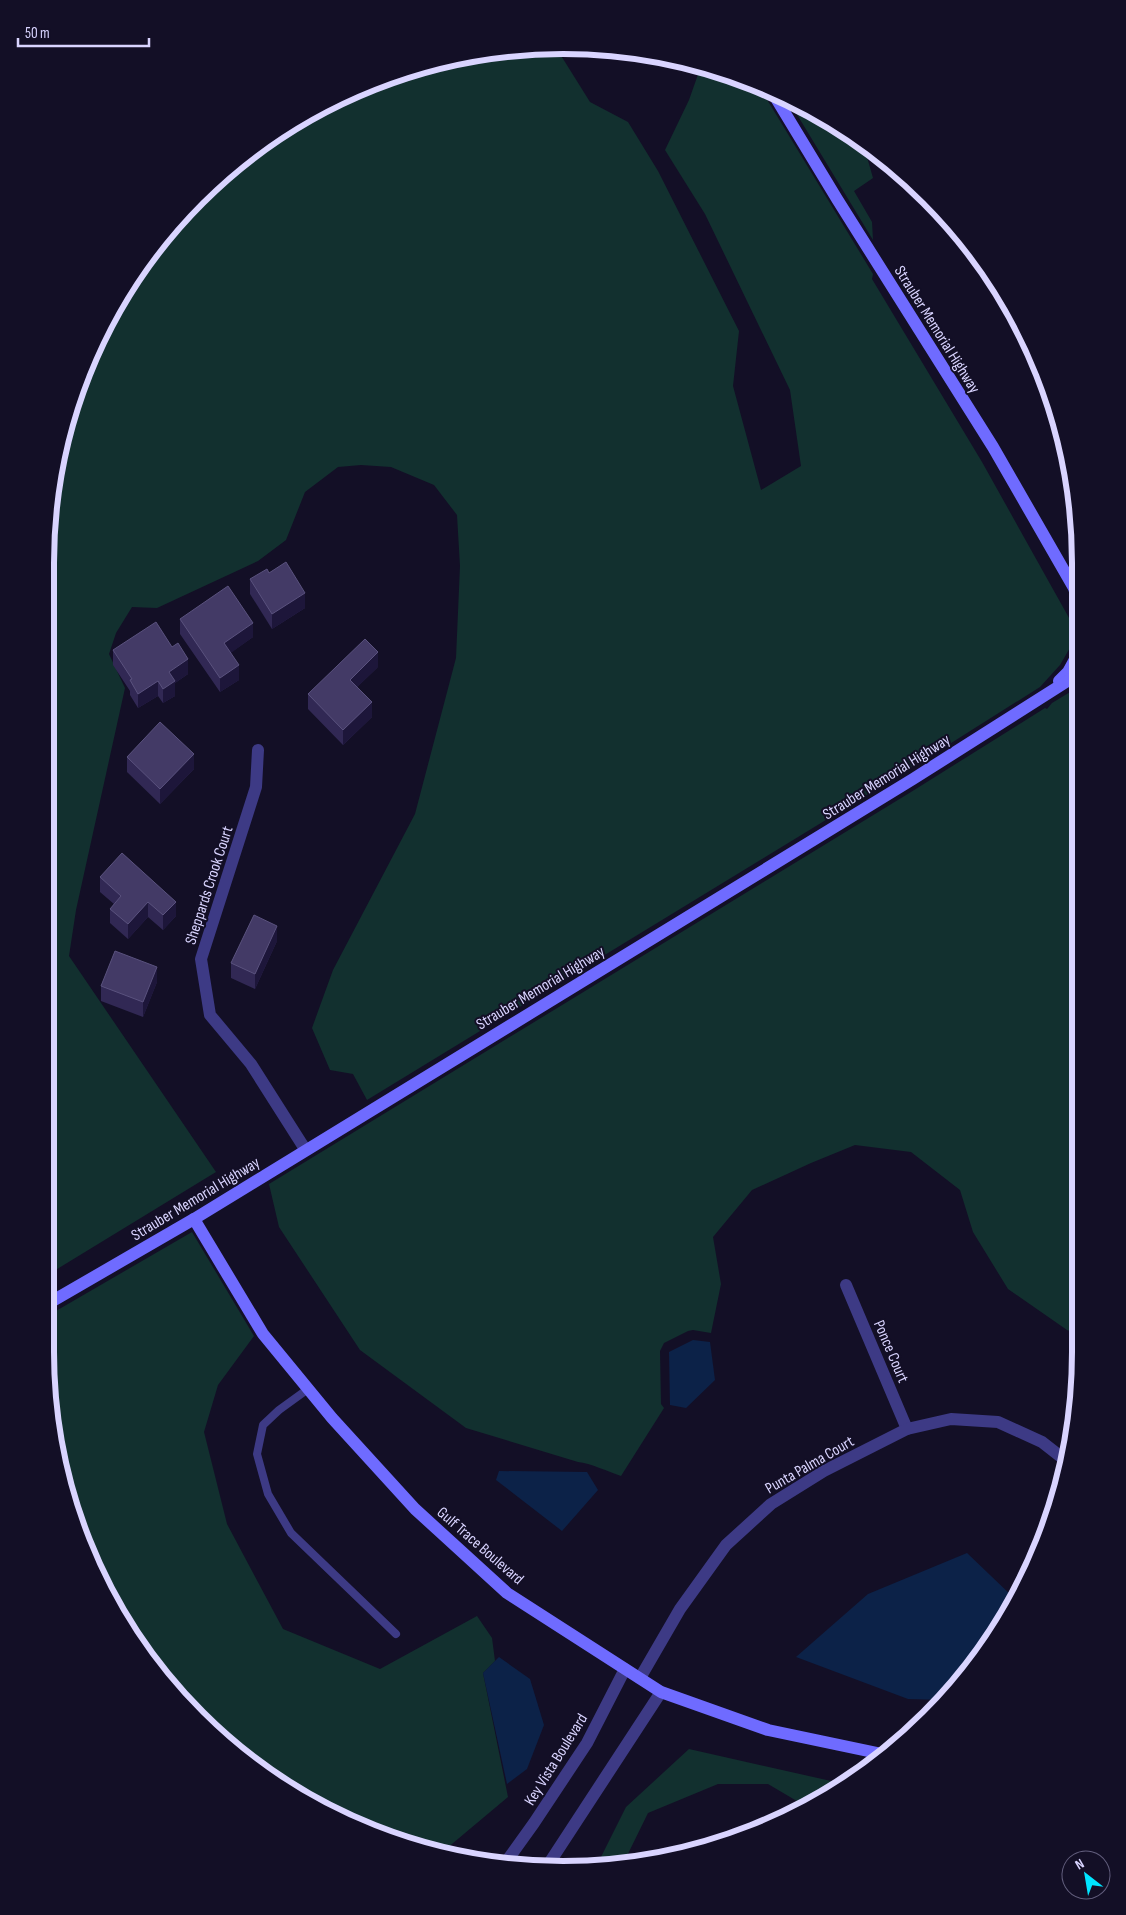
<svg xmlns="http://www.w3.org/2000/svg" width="1126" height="1915" viewBox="0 0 1126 1915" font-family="'Sofia Sans Condensed',sans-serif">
	<rect width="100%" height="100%" fill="#130f26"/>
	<g fill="#12302f">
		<path d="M 555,46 L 590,102 L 628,122 L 658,171 L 739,331 L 733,386 L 761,490 L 801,466 L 790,390 L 705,214 L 665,150 L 689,100 L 701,66 L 757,83 L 873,274 L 872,279 L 982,462 L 1073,625 L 1071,646 L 1060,665 L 1040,687 L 929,757 L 367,1100 L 353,1074 L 330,1070 L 312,1028 L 333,970 L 415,814 L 456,658 L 460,566 L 457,515 L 434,485 L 391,467 L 361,465 L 338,467 L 305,492 L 286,540 L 258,561 L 157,608 L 132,607 L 116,633 L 109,654 L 125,688 L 76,910 L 69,956 L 216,1172 L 49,1274 L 46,529 L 73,396 L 132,275 L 197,197 L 275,132 L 365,85 L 462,55 Z"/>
		<path d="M 787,98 L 851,132 L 863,143 L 873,178 L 854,191 L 872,222 L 873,240 Z"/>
		<path d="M 1080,686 L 1080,1335 L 1067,1330 L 1008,1289 L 973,1232 L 960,1190 L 911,1152 L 855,1145 L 811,1163 L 752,1190 L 713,1237 L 721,1284 L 711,1333 L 693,1330 L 688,1331 L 664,1343 L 660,1351 L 661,1404 L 664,1408 L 621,1476 C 609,1472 590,1463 578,1462 L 466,1428 L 360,1350 L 279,1227 L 269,1184 L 911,792 L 1045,708 L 1047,709 L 1052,703 Z"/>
		<path d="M 192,1232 L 254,1336 L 218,1385 L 204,1432 L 227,1524 L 283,1629 L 380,1669 L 477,1616 L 492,1638 L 495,1661 L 483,1673 L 508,1797 L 440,1854 L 429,1852 L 334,1817 L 275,1783 L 197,1718 L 152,1667 L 99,1581 L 72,1518 L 49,1420 L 49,1315 Z"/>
		<path d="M 689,1749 L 831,1781 L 854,1779 L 822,1801 L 807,1807 L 768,1784 L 718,1784 L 648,1813 L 623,1864 L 596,1867 L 626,1807 Z"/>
	</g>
	<g fill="#0c2248">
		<path d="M 693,1340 L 710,1342 L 715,1380 L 686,1408 L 670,1405 L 669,1352 Z"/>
		<path d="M 499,1471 L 587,1472 L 598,1490 L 562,1531 L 496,1480 Z"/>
		<path d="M 967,1553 L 1014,1598 L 994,1640 L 952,1694 L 945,1700 L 908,1699 L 796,1657 L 868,1594 Z"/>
		<path d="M 499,1657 L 530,1679 L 544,1725 L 527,1769 L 507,1784 L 483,1673 Z"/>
	</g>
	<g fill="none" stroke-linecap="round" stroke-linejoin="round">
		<path stroke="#3d3a85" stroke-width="8" d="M 308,1389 L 279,1410 L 263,1425 L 257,1454 L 268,1494 L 291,1533 L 396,1634"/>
		<g stroke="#3d3a85" stroke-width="12">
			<path d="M 258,750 L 256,787 L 201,959 L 210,1015 L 251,1064 L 305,1149"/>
			<path d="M 846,1285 L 907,1429"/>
			<path d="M 640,1678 L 680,1609 L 726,1545 L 771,1504 L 824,1471 L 907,1429 L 951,1419 L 998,1422 L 1042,1442 L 1065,1460"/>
			<path d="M 506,1862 L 534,1823 L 587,1743 L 625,1669"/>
			<path d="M 546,1868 L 661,1692"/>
		</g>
		<g stroke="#6f6bff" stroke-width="12">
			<path d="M 771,90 L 837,199 L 993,447 L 1074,588 L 1080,606"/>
			<path d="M 1059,681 L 1068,672 L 1080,650"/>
			<path d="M 194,1219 L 263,1334 L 332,1418 L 415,1509 L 507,1593 L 661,1692 L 768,1730 L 887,1755"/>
			<path d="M 49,1303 L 194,1219 L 913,779 L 1080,673"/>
		</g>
	</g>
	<g fill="#312854">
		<path d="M 269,573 L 305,608 L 272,629 L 250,594 L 250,579 Z"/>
		<path d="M 180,619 L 253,637 L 230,653 L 239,680 L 220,692 L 180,634 Z"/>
		<path d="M 113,650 L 188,674 L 175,683 L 175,696 L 163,703 L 158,696 L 138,708 L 130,695 L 130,691 L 113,665 Z"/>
		<path d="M 378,667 L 357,687 L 372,717 L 343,745 L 308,709 L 308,694 Z"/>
		<path d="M 127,757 L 194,769 L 160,804 L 127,772 Z"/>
		<path d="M 100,877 L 176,916 L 163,930 L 148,917 L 128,939 L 110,923 L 110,909 L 114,904 L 100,892 Z"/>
		<path d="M 277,941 L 255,989 L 231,978 L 231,963 Z"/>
		<path d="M 157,982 L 143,1017 L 101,1001 L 101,986 Z"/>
	</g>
	<g fill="#1d163a">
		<path d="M 305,593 L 305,608 L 272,629 L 272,614 Z"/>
		<path d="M 253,623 L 253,637 L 224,658 L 224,643 Z"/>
		<path d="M 378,652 L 378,667 L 350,694 L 350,680 Z"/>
		<path d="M 188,659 L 188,674 L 175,683 L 175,696 L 163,703 L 163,689 L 169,672 Z"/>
		<path d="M 239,665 L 239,680 L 220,692 L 220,678 Z"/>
		<path d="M 158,681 L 158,696 L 138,708 L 138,694 Z"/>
		<path d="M 372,702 L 372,717 L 343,745 L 343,730 Z"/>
		<path d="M 194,754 L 194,769 L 160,804 L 160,789 Z"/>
		<path d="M 148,902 L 148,917 L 128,939 L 128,924 Z"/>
		<path d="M 176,902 L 176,916 L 163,930 L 163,915 Z"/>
		<path d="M 277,926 L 277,941 L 255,989 L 255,974 Z"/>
		<path d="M 157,967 L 157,982 L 143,1017 L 143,1002 Z"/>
	</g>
	<g fill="#433a66" stroke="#5a527e">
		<path d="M 286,562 L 305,593 L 272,614 L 250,579 L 267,569 L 269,573 Z"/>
		<path d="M 228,586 L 253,623 L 224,643 L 239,665 L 220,678 L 180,619 Z"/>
		<path d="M 156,622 L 172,647 L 178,643 L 188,659 L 169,672 L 175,681 L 163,689 L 158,681 L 138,694 L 130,680 L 132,679 L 113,650 Z"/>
		<path d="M 365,639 L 378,652 L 350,680 L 372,702 L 343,730 L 308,694 Z"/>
		<path d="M 160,722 L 194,754 L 160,789 L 127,757 Z"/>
		<path d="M 122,853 L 176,902 L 163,915 L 148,902 L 128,924 L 110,909 L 121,896 L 100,877 Z"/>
		<path d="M 254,915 L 277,926 L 255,974 L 231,963 Z"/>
		<path d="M 115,951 L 157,967 L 143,1002 L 101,986 Z"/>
	</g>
	<g text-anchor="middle" stroke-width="4" stroke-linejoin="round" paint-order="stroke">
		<g font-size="16" fill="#d9d4ff" stroke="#130f26">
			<text transform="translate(938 329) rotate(58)" y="6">Strauber Memorial Highway</text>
			<text transform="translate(886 776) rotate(-32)" y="6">Strauber Memorial Highway</text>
			<text transform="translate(208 885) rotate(-72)" y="6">Sheppards Crook Court</text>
			<text transform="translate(540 987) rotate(-31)" y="6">Strauber Memorial Highway</text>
			<text transform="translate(195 1198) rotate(-31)" y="6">Strauber Memorial Highway</text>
			<text transform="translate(892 1351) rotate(67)" y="6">Ponce Court</text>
			<text transform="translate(809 1464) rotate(-30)" y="6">Punta Palma Court</text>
			<text transform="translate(481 1545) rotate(41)" y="6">Gulf Trace Boulevard</text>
			<text transform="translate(555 1759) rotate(-58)" y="6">Key Vista Boulevard</text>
		</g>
	</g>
	<path d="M0 0H1126V1915H0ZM563 54H563A509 509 0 0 1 1072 563V1352A509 509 0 0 1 563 1861H563A509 509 0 0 1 54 1352V563A509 509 0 0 1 563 54Z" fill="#130f26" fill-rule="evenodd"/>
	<path fill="none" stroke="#d9d4ff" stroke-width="6" d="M563 54H563A509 509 0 0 1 1072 563V1352A509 509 0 0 1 563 1861H563A509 509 0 0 1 54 1352V563A509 509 0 0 1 563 54Z"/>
	<g transform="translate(1086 1875) rotate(329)"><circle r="24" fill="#130f26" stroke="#625e7d"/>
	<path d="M0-4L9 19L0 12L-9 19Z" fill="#00e5ff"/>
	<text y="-8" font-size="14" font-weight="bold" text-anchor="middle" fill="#d9d4ff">N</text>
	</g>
	<path d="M18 38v8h131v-8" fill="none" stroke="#d9d4ff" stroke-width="2.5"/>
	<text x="25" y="38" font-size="15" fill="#d9d4ff" stroke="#130f26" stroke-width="4" paint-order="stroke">50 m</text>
</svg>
